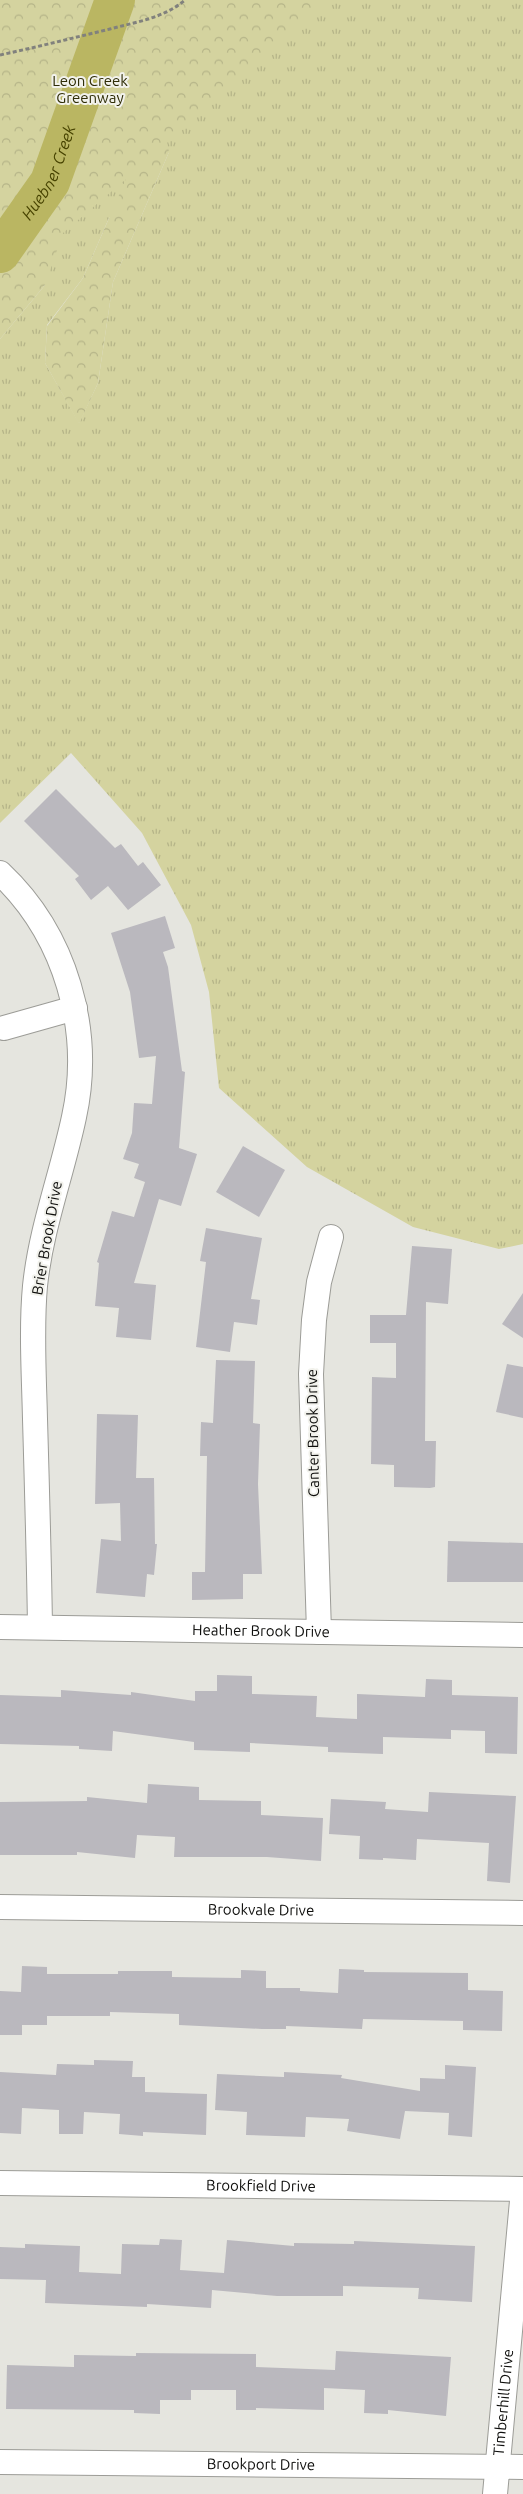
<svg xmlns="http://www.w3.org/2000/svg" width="523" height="2494" viewBox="0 0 523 2494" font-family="Ubuntu,sans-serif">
	<defs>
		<pattern id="grass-tufts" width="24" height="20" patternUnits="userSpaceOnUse" patternTransform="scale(1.25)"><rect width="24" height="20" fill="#d4d39f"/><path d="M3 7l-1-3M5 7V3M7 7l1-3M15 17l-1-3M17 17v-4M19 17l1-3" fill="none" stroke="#b5b488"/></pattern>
		<pattern id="forest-crowns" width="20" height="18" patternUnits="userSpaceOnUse" patternTransform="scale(1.25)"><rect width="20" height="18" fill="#d4d39f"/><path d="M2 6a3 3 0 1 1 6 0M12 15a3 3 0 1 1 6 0" fill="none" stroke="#b5b488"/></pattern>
	</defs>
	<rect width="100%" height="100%" fill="#e5e5df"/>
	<path fill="url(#grass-tufts)" fill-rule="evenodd" d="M 12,0 L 523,0 L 523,1244 L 499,1249 L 413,1227 L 307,1167 L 219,1088 L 209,992 L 191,925 L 142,833 L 71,753 L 0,823 L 0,339 L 45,285 ZM 169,152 L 113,282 L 98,383 L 79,423 L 45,363 L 47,325 L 83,278 L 109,218 Z"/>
	<path fill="url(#forest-crowns)" d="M 0,0 L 328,0 L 167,142 L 169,152 L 113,282 L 98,383 L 79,424 L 45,363 L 47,326 L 83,278 L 126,179 L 63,233 L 45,285 L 0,339 Z"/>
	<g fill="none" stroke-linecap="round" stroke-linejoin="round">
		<path stroke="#bab662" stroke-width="40" id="s1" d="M 0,253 L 50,182 L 115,0"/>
	</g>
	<g fill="#bab8be">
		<path d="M 56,789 L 115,848 L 121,844 L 138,866 L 143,862 L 161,885 L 128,910 L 108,886 L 91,900 L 75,879 L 79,876 L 24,821 Z"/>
		<path d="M 165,916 L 175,948 L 163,952 L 168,967 L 182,1071 L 185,1072 L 179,1148 L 197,1154 L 181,1206 L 159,1199 L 134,1283 L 156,1285 L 151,1340 L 116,1337 L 119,1308 L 95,1306 L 99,1263 L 97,1262 L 112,1211 L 134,1217 L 145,1182 L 134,1178 L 139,1164 L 123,1159 L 132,1133 L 134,1103 L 152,1104 L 156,1056 L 139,1058 L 130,992 L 111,933 Z"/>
		<path d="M 243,1146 L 285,1170 L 259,1217 L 216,1192 Z"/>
		<path d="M 206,1228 L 262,1238 L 251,1299 L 260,1300 L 257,1325 L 234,1322 L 230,1352 L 196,1347 L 206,1262 L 200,1261 Z"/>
		<path d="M 412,1246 L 452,1249 L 448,1304 L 426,1302 L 425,1441 L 436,1441 L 435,1487 L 430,1488 L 394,1487 L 394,1465 L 371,1464 L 372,1377 L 396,1378 L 396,1343 L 370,1343 L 370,1315 L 406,1315 Z"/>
		<path d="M 523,1293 L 523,1338 L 502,1324 Z"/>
		<path d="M 216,1360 L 255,1361 L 253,1423 L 260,1424 L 258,1484 L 262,1574 L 243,1574 L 243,1599 L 192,1600 L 192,1572 L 205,1572 L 207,1456 L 200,1456 L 201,1422 L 213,1423 Z"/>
		<path d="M 507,1364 L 523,1367 L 523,1418 L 496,1412 Z"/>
		<path d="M 97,1414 L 138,1415 L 136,1478 L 154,1478 L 155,1544 L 157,1544 L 154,1575 L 147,1574 L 145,1597 L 96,1593 L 101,1539 L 121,1541 L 120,1503 L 95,1504 Z"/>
		<path d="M 448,1541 L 523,1543 L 523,1582 L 447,1582 Z"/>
		<path d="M 217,1675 L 252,1676 L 252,1694 L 317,1696 L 316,1717 L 357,1719 L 357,1694 L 425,1697 L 426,1679 L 452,1680 L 452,1695 L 518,1697 L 517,1754 L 485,1753 L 485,1731 L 451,1730 L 451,1739 L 383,1737 L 383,1754 L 328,1752 L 328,1747 L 250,1743 L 250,1752 L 194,1750 L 194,1742 L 113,1731 L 112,1751 L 79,1749 L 79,1746 L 0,1744 L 0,1695 L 61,1697 L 61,1690 L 131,1695 L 131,1692 L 195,1701 L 195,1691 L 217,1691 Z"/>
		<path d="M 148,1784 L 199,1787 L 199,1800 L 261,1801 L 261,1815 L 323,1818 L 321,1861 L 267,1857 L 174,1857 L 175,1837 L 137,1835 L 135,1858 L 77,1852 L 77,1855 L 0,1855 L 0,1802 L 87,1801 L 87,1797 L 147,1803 Z"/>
		<path d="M 429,1792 L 516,1796 L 510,1883 L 487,1881 L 489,1843 L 417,1839 L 416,1860 L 383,1858 L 383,1860 L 359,1859 L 360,1836 L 329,1834 L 331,1799 L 386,1802 L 385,1809 L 428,1812 Z"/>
		<path d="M 22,1966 L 47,1967 L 47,1974 L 118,1974 L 118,1971 L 172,1971 L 172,1977 L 241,1978 L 241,1970 L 266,1971 L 266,1988 L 300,1988 L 300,1991 L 338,1993 L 339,1969 L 364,1970 L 364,1972 L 468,1973 L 468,1990 L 503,1991 L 502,2031 L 463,2030 L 463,2021 L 363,2019 L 362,2029 L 286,2026 L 286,2029 L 262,2029 L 179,2025 L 179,2014 L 110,2012 L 110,2016 L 47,2016 L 47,2025 L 22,2025 L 22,2035 L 0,2035 L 0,1991 L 21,1992 Z"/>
		<path d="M 94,2060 L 133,2061 L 132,2077 L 145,2077 L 145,2092 L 207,2094 L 206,2135 L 143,2132 L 143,2136 L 119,2134 L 120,2114 L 84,2112 L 83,2134 L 59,2134 L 59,2110 L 22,2108 L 21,2134 L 0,2133 L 0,2072 L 56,2075 L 57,2064 L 94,2065 Z"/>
		<path d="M 445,2065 L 476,2067 L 472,2137 L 448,2135 L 449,2113 L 405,2111 L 400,2139 L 347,2131 L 349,2119 L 306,2117 L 305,2137 L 246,2135 L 247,2112 L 215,2110 L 217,2074 L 284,2077 L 284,2072 L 342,2075 L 341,2078 L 420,2091 L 420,2078 L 445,2079 Z"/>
		<path d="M 160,2239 L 182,2240 L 180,2270 L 224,2273 L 227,2240 L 294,2246 L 294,2243 L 354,2244 L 354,2241 L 475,2246 L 472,2302 L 418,2299 L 419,2288 L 343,2286 L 343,2296 L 277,2296 L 212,2290 L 211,2308 L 147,2304 L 147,2307 L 45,2303 L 46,2280 L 0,2279 L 0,2247 L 25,2248 L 25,2244 L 80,2246 L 79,2272 L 121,2274 L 122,2244 L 159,2245 Z"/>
		<path d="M 336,2351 L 451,2357 L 446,2416 L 388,2410 L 388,2414 L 364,2413 L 365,2390 L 324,2388 L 324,2410 L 256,2408 L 256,2410 L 236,2410 L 236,2390 L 191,2390 L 191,2400 L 160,2400 L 160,2414 L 134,2413 L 134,2410 L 6,2409 L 7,2365 L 74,2367 L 74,2355 L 136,2356 L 136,2353 L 256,2354 L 256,2367 L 335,2370 Z"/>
	</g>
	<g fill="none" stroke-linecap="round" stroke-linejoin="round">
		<g stroke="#9c9c97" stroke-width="26">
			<g id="minor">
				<path d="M 0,873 C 66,935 93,1030 74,1117 C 62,1174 41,1228 35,1286 C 31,1329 34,1375 35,1419 C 37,1488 39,1558 40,1627"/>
				<path d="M 4,1028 L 75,1008"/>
				<path id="s2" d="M 0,1627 L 523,1635"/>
				<path d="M 319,1632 L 311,1374 L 314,1320 L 319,1282 L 331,1237"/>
				<path id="s3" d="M 0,1907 L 523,1913"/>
				<path id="s4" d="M 0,2183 L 523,2189"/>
				<path id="s5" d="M 0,2462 L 523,2467"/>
				<path id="s6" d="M 495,2494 L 523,2190"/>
			</g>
		</g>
		<path stroke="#81817d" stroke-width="3" stroke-dasharray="4 2.5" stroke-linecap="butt" d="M 0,55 C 37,47 73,38 110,29 C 136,22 164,18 185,0"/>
		<use href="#minor" stroke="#fff" stroke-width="24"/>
	</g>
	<g text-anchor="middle" stroke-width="4" stroke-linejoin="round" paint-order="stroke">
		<g font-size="15" fill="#2f2d07" stroke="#f2f2ec">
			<text x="90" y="86">Leon Creek<tspan x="90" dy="17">Greenway</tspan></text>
		</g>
		<g font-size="15" fill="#0e0e0c" stroke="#f2f2ec">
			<text transform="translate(47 1238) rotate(-80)" y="5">Brier Brook Drive</text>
			<text transform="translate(313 1433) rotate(-91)" y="5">Canter Brook Drive</text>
			<text dy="5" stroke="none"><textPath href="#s2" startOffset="261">Heather Brook Drive</textPath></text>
			<text dy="5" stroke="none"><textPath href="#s3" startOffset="261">Brookvale Drive</textPath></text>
			<text dy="5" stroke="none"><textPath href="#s4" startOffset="261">Brookfield Drive</textPath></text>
			<text dy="5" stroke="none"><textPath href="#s6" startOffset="92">Timberhill Drive</textPath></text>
			<text dy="5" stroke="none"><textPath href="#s5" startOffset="261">Brookport Drive</textPath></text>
		</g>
		<g font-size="16" font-style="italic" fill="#474300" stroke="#f2f2ec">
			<text dy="6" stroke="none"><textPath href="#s1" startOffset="95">Huebner Creek</textPath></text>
		</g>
	</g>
</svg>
